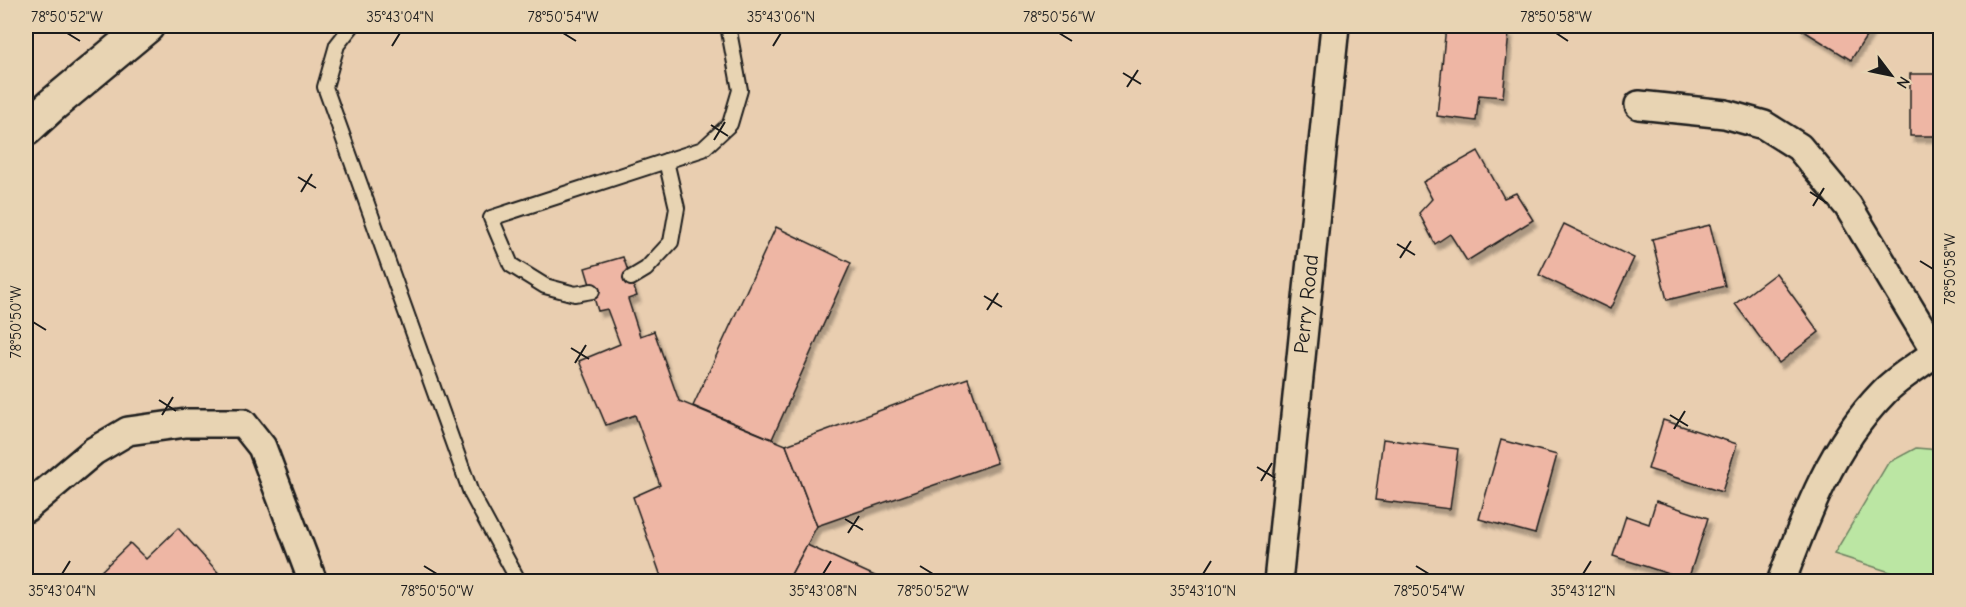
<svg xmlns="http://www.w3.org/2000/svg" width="1966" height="607" viewBox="0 0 1966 607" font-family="'Comic Neue',sans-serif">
	<defs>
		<filter id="shadow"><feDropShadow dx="3.5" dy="6" stdDeviation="1.5" flood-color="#0004"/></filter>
	</defs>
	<rect width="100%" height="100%" fill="#e9ceb0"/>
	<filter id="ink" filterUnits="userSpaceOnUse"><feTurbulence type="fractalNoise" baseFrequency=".0167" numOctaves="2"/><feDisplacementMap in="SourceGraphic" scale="12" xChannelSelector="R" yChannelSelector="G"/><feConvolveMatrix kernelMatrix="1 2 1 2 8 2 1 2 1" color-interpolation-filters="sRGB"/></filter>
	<g filter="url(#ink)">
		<path fill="#bbe6a3" stroke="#6c8160" stroke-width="1.5" d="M 1916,448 L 1940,450 L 1940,581 L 1918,581 L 1834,554 L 1888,463 Z"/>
		<g fill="#eeb6a4" stroke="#1c1c1c" stroke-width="1.5" filter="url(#shadow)">
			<path d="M 1446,26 L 1509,32 L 1503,97 L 1479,95 L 1476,121 L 1437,116 Z"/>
			<path d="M 1801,26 L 1873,26 L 1851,60 L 1799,28 Z"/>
			<rect x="1910" y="74" width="30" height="62"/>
			<path d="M 1478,151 L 1504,198 L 1516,193 L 1533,220 L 1467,261 L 1450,234 L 1435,244 L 1419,213 L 1432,199 L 1423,182 Z"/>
			<path d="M 1564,224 L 1634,258 L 1610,309 L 1539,275 Z"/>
			<path d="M 1710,225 L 1725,286 L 1667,300 L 1652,239 Z"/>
			<path d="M 776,227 L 851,263 L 772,439 L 693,406 Z"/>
			<path d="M 623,257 L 637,296 L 628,299 L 640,336 L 654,331 L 679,401 L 786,445 L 817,526 L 787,582 L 663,582 L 633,497 L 660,485 L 635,415 L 606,425 L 579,361 L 620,344 L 607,309 L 598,311 L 585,268 Z"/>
			<path d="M 1776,273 L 1819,332 L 1779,363 L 1735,304 Z"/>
			<path d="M 968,378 L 997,463 L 817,526 L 786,445 Z"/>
			<path d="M 1663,420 L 1737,444 L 1722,492 L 1648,469 Z"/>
			<path d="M 1383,439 L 1458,449 L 1450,509 L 1375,500 Z"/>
			<path d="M 1501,440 L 1557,455 L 1535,534 L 1479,519 Z"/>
			<path d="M 1656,501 L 1708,518 L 1688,580 L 1613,556 L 1626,516 L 1649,524 Z"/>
			<path d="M 178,528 L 224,579 L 222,582 L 90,582 L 130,543 L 146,559 Z"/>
			<path d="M 807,545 L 888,582 L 787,582 Z"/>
		</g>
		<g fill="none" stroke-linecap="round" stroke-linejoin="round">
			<g stroke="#1c1c1c" stroke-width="18">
				<g id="lane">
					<path d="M 352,26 L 337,45 L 325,87 L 471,493 L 519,582"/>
					<path d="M 631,278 L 646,269 L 671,242 L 677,208 L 666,161"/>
					<path d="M 592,291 L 575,294 L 545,286 L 511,265 L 491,218 L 703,149 L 730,124 L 740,90 L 728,26"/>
				</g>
			</g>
			<g stroke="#1c1c1c" stroke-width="32">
				<g id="street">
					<path d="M 1639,105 L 1725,114 L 1764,125 L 1799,147 L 1848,206 L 1940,359"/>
					<path d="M 26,508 L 94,451 L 128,431 L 186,423 L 243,423 L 262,447 L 313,582"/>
					<path d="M 1278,582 L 1335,26"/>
					<path d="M 1781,582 C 1806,515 1832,445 1883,393 C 1899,376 1922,364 1940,349"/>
				</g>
			</g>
			<g stroke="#1c1c1c" stroke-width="38">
				<path id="secondary" d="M 26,129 L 52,105 L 147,26"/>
			</g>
			<use href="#lane" stroke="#e8d4b3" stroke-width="14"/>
			<use href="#street" stroke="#e8d4b3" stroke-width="27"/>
			<use href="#secondary" stroke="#e8d4b3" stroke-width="33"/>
		</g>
	</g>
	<path fill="none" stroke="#1c1c1c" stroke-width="2" d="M 67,33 L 80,41M 563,33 L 576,41M 1059,33 L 1072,41M 1556,33 L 1568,41M 392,46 L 400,33M 773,46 L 781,33M 1123,73 L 1141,84M 1127,87 L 1138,70M 711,125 L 728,136M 714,140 L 725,122M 298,177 L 316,188M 301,192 L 312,174M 1810,192 L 1827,203M 1813,206 L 1824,188M 1397,244 L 1415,255M 1400,258 L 1411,241M 1920,261 L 1933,269M 984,296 L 1002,307M 987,310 L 998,293M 33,322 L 46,330M 571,348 L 589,359M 575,363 L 586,345M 159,400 L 176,411M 162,415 L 173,397M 1670,415 L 1688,426M 1674,429 L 1685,411M 1257,467 L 1275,478M 1261,481 L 1272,463M 845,519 L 863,530M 848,533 L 859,516M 424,566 L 437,574M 920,566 L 933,574M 1416,566 L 1429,574M 62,574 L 70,561M 823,574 L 831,561M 1203,574 L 1211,561M 1583,574 L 1591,561"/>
	<g text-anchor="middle" stroke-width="4.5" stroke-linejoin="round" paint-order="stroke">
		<g font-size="21" fill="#1c1c1c" stroke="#e8d4b3">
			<text transform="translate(1306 304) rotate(-84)" y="7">Perry Road</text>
		</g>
	</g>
	<rect width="1966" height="607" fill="none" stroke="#e8d4b3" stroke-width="66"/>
	<g transform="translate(1891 75) rotate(122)" stroke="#e8d4b3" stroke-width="4.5" paint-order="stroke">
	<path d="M0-4.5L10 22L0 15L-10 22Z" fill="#1c1c1c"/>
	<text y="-9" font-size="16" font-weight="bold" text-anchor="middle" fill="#1c1c1c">N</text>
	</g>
	<rect x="33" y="33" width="1900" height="541" fill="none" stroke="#1c1c1c" stroke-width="2"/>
	<g font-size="15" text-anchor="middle" fill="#1c1c1c">
		<text x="67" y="22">78°50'52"W</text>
		<text x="400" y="22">35°43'04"N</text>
		<text x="563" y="22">78°50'54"W</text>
		<text x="781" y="22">35°43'06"N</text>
		<text x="1059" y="22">78°50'56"W</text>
		<text x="1556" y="22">78°50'58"W</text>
		<text transform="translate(1950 269) rotate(-90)" y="5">78°50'58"W</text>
		<text transform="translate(16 322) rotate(-90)" y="5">78°50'50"W</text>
		<text x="62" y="596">35°43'04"N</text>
		<text x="437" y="596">78°50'50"W</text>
		<text x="823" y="596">35°43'08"N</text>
		<text x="933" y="596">78°50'52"W</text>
		<text x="1203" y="596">35°43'10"N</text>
		<text x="1429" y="596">78°50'54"W</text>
		<text x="1583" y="596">35°43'12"N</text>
	</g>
</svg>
